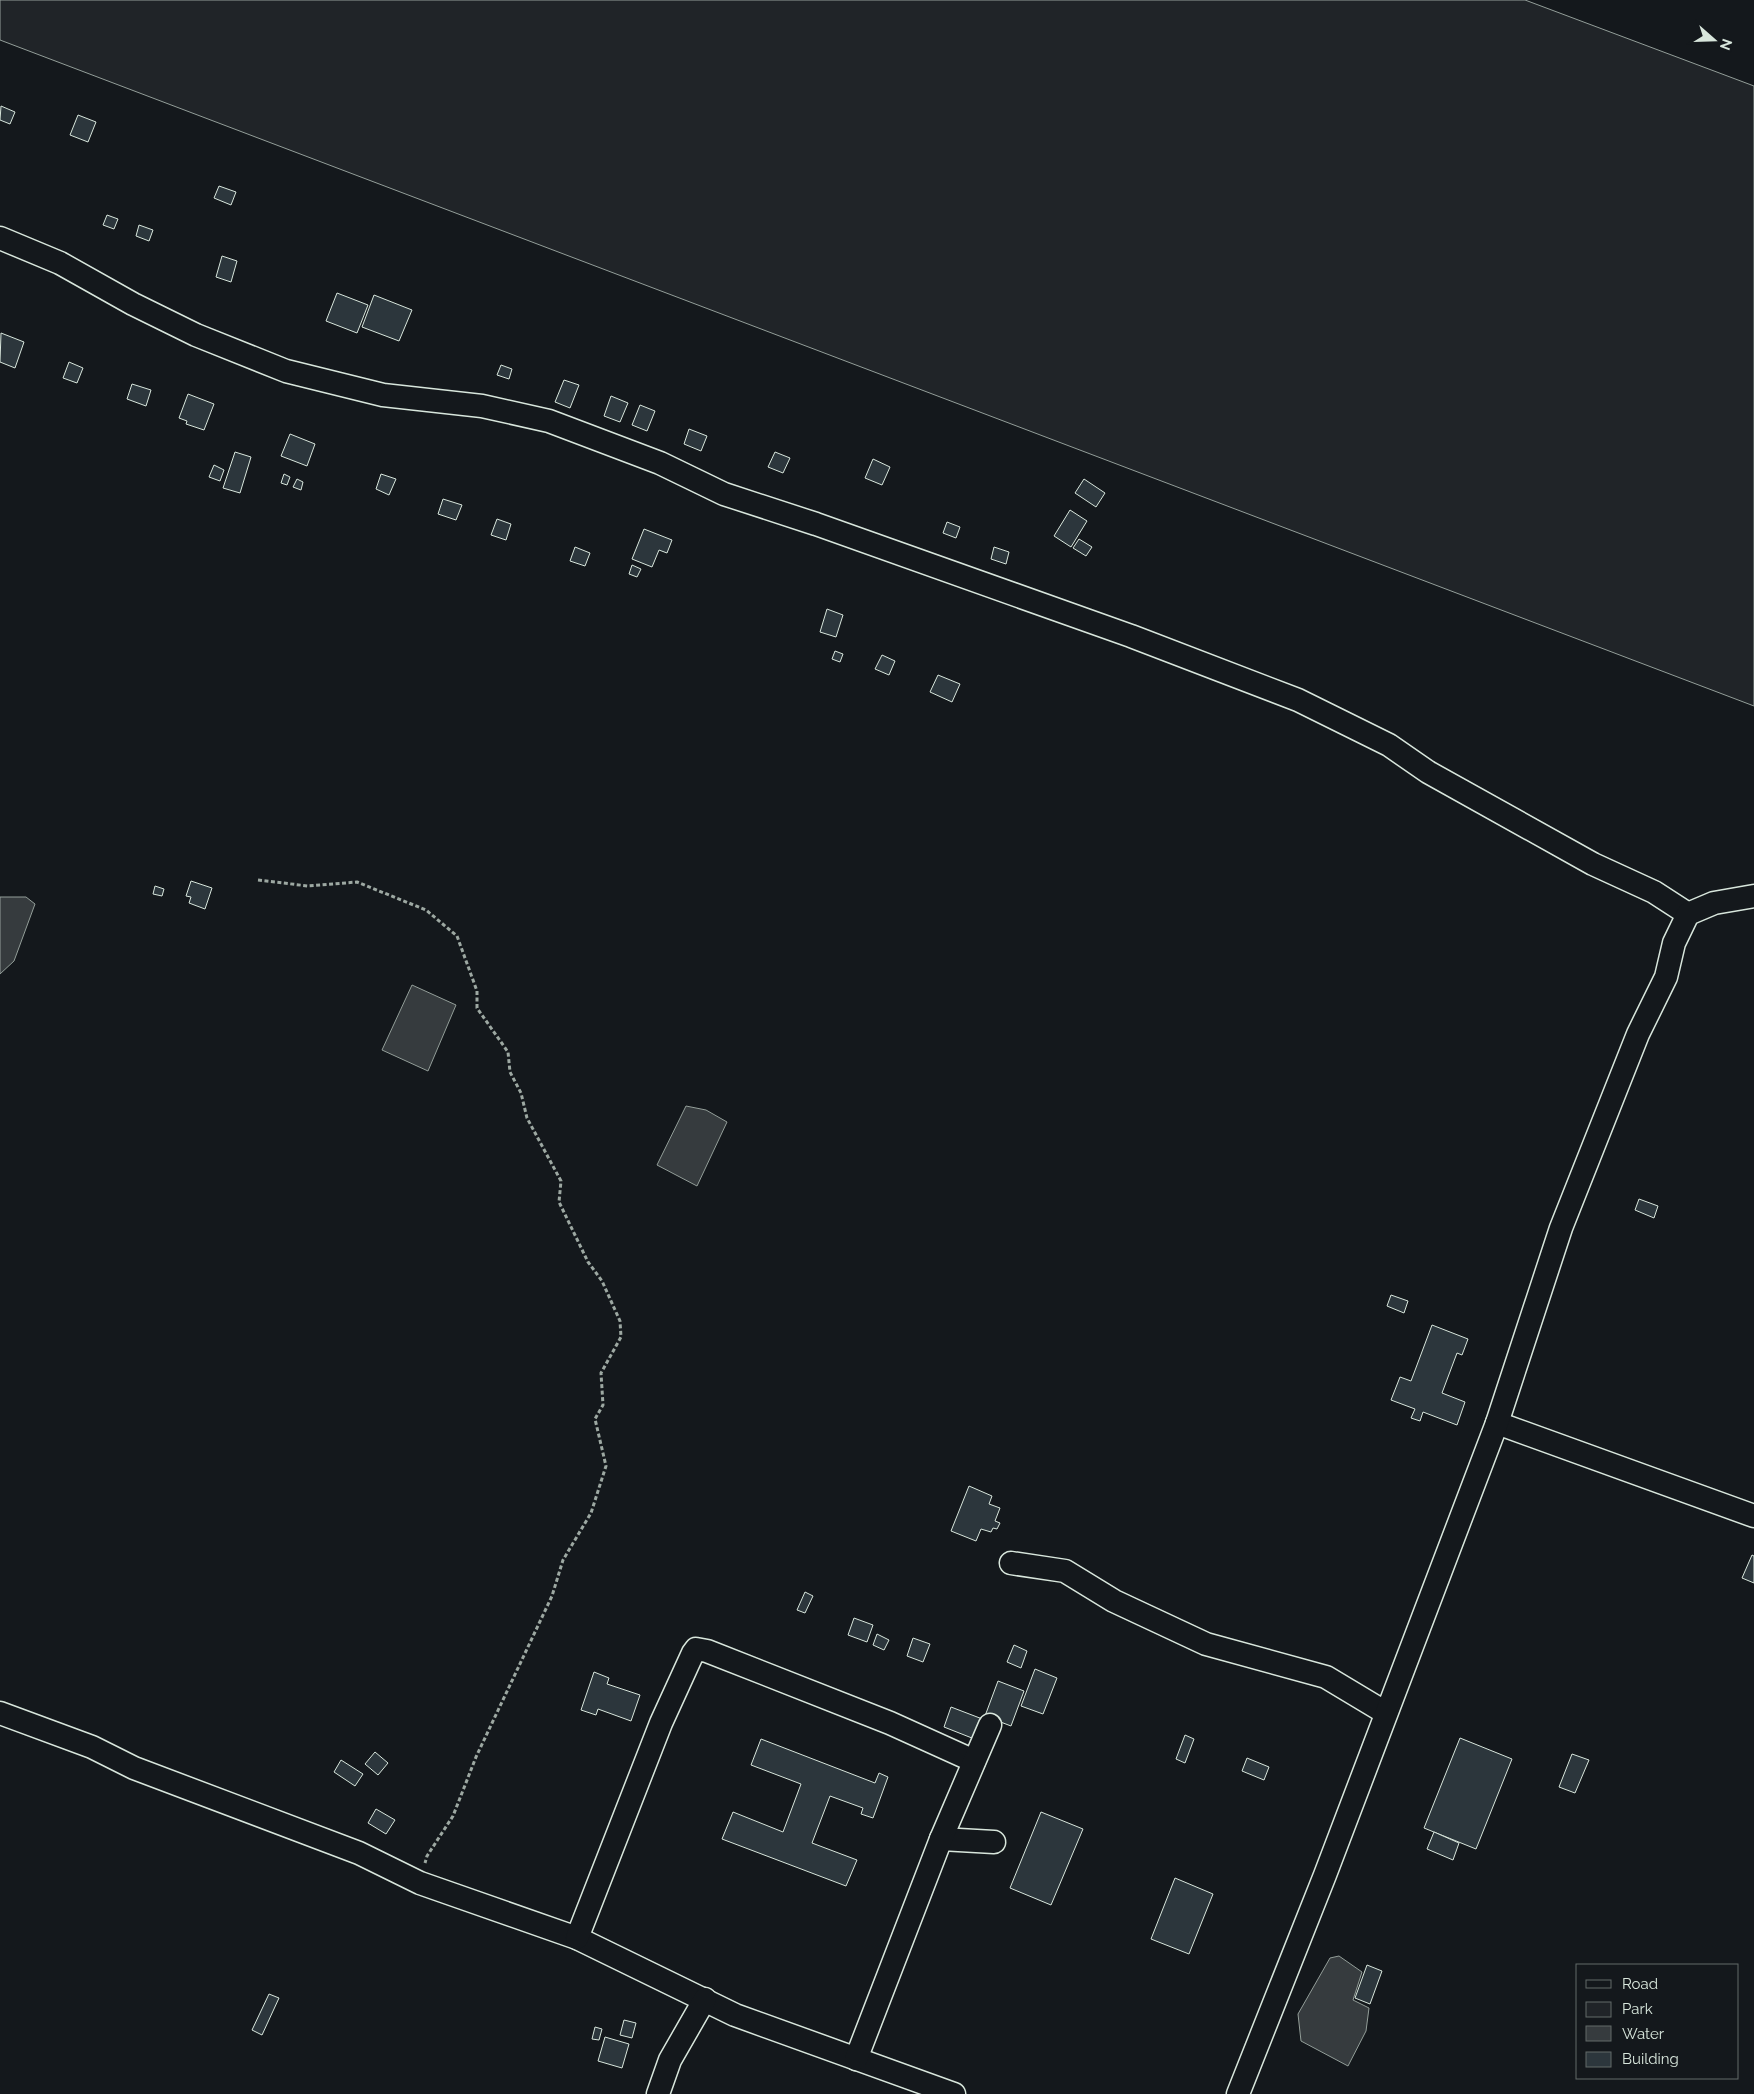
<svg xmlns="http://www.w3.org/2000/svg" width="1754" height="2094" viewBox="0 0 1754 2094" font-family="Raleway,sans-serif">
	<rect width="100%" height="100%" fill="#14181c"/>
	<path fill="#202428" stroke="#939e99" d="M 0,0 L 1525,0 L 1754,86 L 1754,706 L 0,40 Z"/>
	<g fill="#363b3e" stroke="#939e99">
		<path d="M 0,897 L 26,897 L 35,904 L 14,961 L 0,974 Z"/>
		<path d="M 412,985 L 456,1005 L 428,1071 L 382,1050 Z"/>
		<path d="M 686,1106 L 706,1110 L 727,1122 L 697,1186 L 657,1165 Z"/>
		<path d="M 1339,1956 L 1362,1972 L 1353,2000 L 1369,2008 L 1366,2031 L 1348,2066 L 1301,2041 L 1298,2014 L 1330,1958 Z"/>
	</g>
	<g fill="#2c363c" stroke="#d8e6dc">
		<path d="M 1,106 L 15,112 L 10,124 L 0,120 Z"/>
		<path d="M 78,115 L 96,122 L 88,142 L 70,135 Z"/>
		<path d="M 219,186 L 236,192 L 231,205 L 214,198 Z"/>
		<path d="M 107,215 L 118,219 L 114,229 L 103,225 Z"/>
		<path d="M 139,225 L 153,230 L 149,241 L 136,236 Z"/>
		<path d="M 222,256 L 237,261 L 231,282 L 216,277 Z"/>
		<path d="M 337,293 L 368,305 L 357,333 L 326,321 Z"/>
		<path d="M 374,295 L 412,310 L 399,341 L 362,327 Z"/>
		<path d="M 1,333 L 24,342 L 15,368 L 0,362 Z"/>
		<path d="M 69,362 L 83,368 L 77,383 L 63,378 Z"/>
		<path d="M 501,365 L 512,369 L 509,379 L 497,375 Z"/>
		<path d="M 564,380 L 579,385 L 570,408 L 555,402 Z"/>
		<path d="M 132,384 L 151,390 L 146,406 L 127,399 Z"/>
		<path d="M 188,394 L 214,404 L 204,430 L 186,424 L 187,421 L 179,418 Z"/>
		<path d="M 611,396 L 628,403 L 620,422 L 604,416 Z"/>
		<path d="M 640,405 L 655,411 L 647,431 L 632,425 Z"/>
		<path d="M 689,429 L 707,436 L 701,451 L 684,444 Z"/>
		<path d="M 290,434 L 315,444 L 307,466 L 281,456 Z"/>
		<path d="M 235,452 L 251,457 L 240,493 L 223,488 Z"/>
		<path d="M 775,452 L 790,458 L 783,473 L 768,467 Z"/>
		<path d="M 873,459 L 890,467 L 882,485 L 865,478 Z"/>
		<path d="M 214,465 L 224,470 L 220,481 L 209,477 Z"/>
		<path d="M 284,474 L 290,477 L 287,485 L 281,483 Z"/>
		<path d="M 381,474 L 396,479 L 389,495 L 376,489 Z"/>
		<path d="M 297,479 L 303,482 L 301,490 L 293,487 Z"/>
		<path d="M 1084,479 L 1105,493 L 1096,507 L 1075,493 Z"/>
		<path d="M 443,499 L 462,505 L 456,520 L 438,514 Z"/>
		<path d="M 1070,510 L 1087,521 L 1071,547 L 1054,536 Z"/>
		<path d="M 497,519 L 511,524 L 506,540 L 491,535 Z"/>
		<path d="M 947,522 L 960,527 L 956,538 L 943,533 Z"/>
		<path d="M 644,529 L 672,540 L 667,553 L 659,550 L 652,567 L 632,559 Z"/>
		<path d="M 1079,539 L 1092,547 L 1086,556 L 1073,548 Z"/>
		<path d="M 575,547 L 590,553 L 585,566 L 570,561 Z"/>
		<path d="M 994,547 L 1009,552 L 1006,564 L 991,559 Z"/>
		<path d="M 632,565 L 641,569 L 637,577 L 629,574 Z"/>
		<path d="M 827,609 L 843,615 L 836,637 L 820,632 Z"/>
		<path d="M 835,651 L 843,654 L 840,662 L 832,659 Z"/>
		<path d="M 882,655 L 895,661 L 889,675 L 875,669 Z"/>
		<path d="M 938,675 L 960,684 L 952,702 L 930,692 Z"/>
		<path d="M 191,881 L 212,888 L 205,909 L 189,903 L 191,897 L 186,896 Z"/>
		<path d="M 155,886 L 164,889 L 162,896 L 153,894 Z"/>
		<path d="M 1639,1199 L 1658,1206 L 1654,1218 L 1635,1210 Z"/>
		<path d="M 1391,1295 L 1408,1301 L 1404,1313 L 1387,1306 Z"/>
		<path d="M 1432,1325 L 1468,1339 L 1462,1355 L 1457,1353 L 1442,1393 L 1465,1402 L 1457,1425 L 1423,1412 L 1420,1421 L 1411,1418 L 1415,1409 L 1391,1400 L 1400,1377 L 1411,1381 Z"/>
		<path d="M 969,1486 L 992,1496 L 989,1504 L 1000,1508 L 995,1521 L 1000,1523 L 997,1529 L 993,1528 L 991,1532 L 981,1529 L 976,1541 L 951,1531 Z"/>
		<path d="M 1752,1555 L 1754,1556 L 1754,1583 L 1742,1578 Z"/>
		<path d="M 805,1592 L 813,1596 L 805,1613 L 797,1610 Z"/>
		<path d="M 854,1618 L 873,1625 L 867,1642 L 848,1635 Z"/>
		<path d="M 877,1634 L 889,1640 L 884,1650 L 873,1645 Z"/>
		<path d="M 913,1638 L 930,1644 L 923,1662 L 907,1656 Z"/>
		<path d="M 1014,1645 L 1027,1651 L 1021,1668 L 1007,1662 Z"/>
		<path d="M 1035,1669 L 1057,1678 L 1043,1714 L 1021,1706 Z"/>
		<path d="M 594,1672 L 609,1678 L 607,1684 L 640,1695 L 631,1721 L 598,1709 L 596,1715 L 581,1710 Z"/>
		<path d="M 998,1681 L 1024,1691 L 1011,1726 L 985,1716 Z"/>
		<path d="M 951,1707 L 985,1720 L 977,1740 L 944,1727 Z"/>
		<path d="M 1185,1735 L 1194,1739 L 1185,1763 L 1176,1759 Z"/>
		<path d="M 1460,1738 L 1512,1759 L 1476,1849 L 1424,1828 Z"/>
		<path d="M 761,1739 L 875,1783 L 879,1773 L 888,1777 L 873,1818 L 861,1814 L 863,1808 L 830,1796 L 812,1843 L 857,1860 L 846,1886 L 722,1839 L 733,1812 L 783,1832 L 801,1784 L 751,1765 Z"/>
		<path d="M 375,1752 L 388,1763 L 378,1775 L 365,1764 Z"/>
		<path d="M 1572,1754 L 1589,1760 L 1575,1793 L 1559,1787 Z"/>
		<path d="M 1247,1758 L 1269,1767 L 1264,1780 L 1242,1771 Z"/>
		<path d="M 341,1760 L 363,1774 L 355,1786 L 334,1772 Z"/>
		<path d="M 376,1809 L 395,1820 L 386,1834 L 368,1823 Z"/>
		<path d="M 1041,1812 L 1083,1829 L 1051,1905 L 1010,1888 Z"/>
		<path d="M 1434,1832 L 1459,1843 L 1453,1860 L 1427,1849 Z"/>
		<path d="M 1175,1878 L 1213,1894 L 1189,1954 L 1151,1939 Z"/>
		<path d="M 1367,1965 L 1382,1971 L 1370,2004 L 1355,1998 Z"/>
		<path d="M 269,1994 L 279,1998 L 262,2035 L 252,2030 Z"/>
		<path d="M 624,2020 L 636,2023 L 632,2038 L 620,2035 Z"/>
		<path d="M 595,2027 L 602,2029 L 599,2040 L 592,2039 Z"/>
		<path d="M 605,2037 L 629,2044 L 622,2068 L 598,2061 Z"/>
	</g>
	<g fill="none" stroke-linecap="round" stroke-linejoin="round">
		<g stroke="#d8e6dc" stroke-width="25">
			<g id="minor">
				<path d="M 0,238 L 60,263 L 133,304 L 196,335 L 286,371 L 383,395 L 482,406 L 549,421 L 660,463 L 724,494 L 816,524 L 1131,636 L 1298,700 L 1389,745 L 1428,772 L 1593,864 L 1654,892 L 1688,914"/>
				<path d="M 1497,1423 L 1754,1516"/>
				<path d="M 1011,1563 L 1065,1571 L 1114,1601 L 1206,1644 L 1326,1677 L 1386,1713"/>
				<path d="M 0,1713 L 92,1747 L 134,1768 L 359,1853 L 420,1883 L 577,1938 L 735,2015 L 954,2094"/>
				<path d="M 941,1839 L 994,1842"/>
				<path d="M 577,1938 L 661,1723 L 693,1653 L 696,1649 L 707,1651 L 890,1723 L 974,1761"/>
				<path d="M 856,2059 L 941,1839 L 990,1725"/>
				<path d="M 658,2094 L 670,2060 L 705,1999"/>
				<path d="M 1238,2094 L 1325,1875 L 1497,1423 L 1561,1228 L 1638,1034 L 1666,977 L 1674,943 L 1688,914 L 1714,903 L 1754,896"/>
			</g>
		</g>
		<path stroke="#9da8a2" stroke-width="3" stroke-dasharray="4 2.5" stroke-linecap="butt" d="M 258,880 L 308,886 L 357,882 L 426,910 L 457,936 L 477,991 L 477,1008 L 508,1052 L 510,1072 L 521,1093 L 527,1118 L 561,1181 L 559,1202 L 588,1262 L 602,1281 L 620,1321 L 621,1337 L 601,1373 L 603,1405 L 595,1419 L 606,1466 L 591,1513 L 563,1560 L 552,1596 L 476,1757 L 453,1816 L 427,1856 L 425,1863"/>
		<use href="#minor" stroke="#14181c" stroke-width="22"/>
	</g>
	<rect x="1576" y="1964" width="162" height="115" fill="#14181c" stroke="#626a69"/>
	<rect x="1586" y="1980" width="25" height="8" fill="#14181c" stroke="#626a69"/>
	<text x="1622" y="1989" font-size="15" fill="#d8e6dc">Road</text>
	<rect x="1586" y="2002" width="25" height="15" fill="#202428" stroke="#626a69"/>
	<text x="1622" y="2014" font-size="15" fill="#d8e6dc">Park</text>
	<rect x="1586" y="2026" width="25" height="15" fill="#363b3e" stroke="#626a69"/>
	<text x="1622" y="2039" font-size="15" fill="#d8e6dc">Water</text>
	<rect x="1586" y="2052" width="25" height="15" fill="#2c363c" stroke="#626a69"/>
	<text x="1622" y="2064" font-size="15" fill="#d8e6dc">Building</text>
	<g transform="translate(1714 40) rotate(110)" stroke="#14181c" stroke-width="4" paint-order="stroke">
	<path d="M0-4L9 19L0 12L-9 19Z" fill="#d8e6dc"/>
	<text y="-8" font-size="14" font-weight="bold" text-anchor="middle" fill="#d8e6dc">N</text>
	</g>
</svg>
